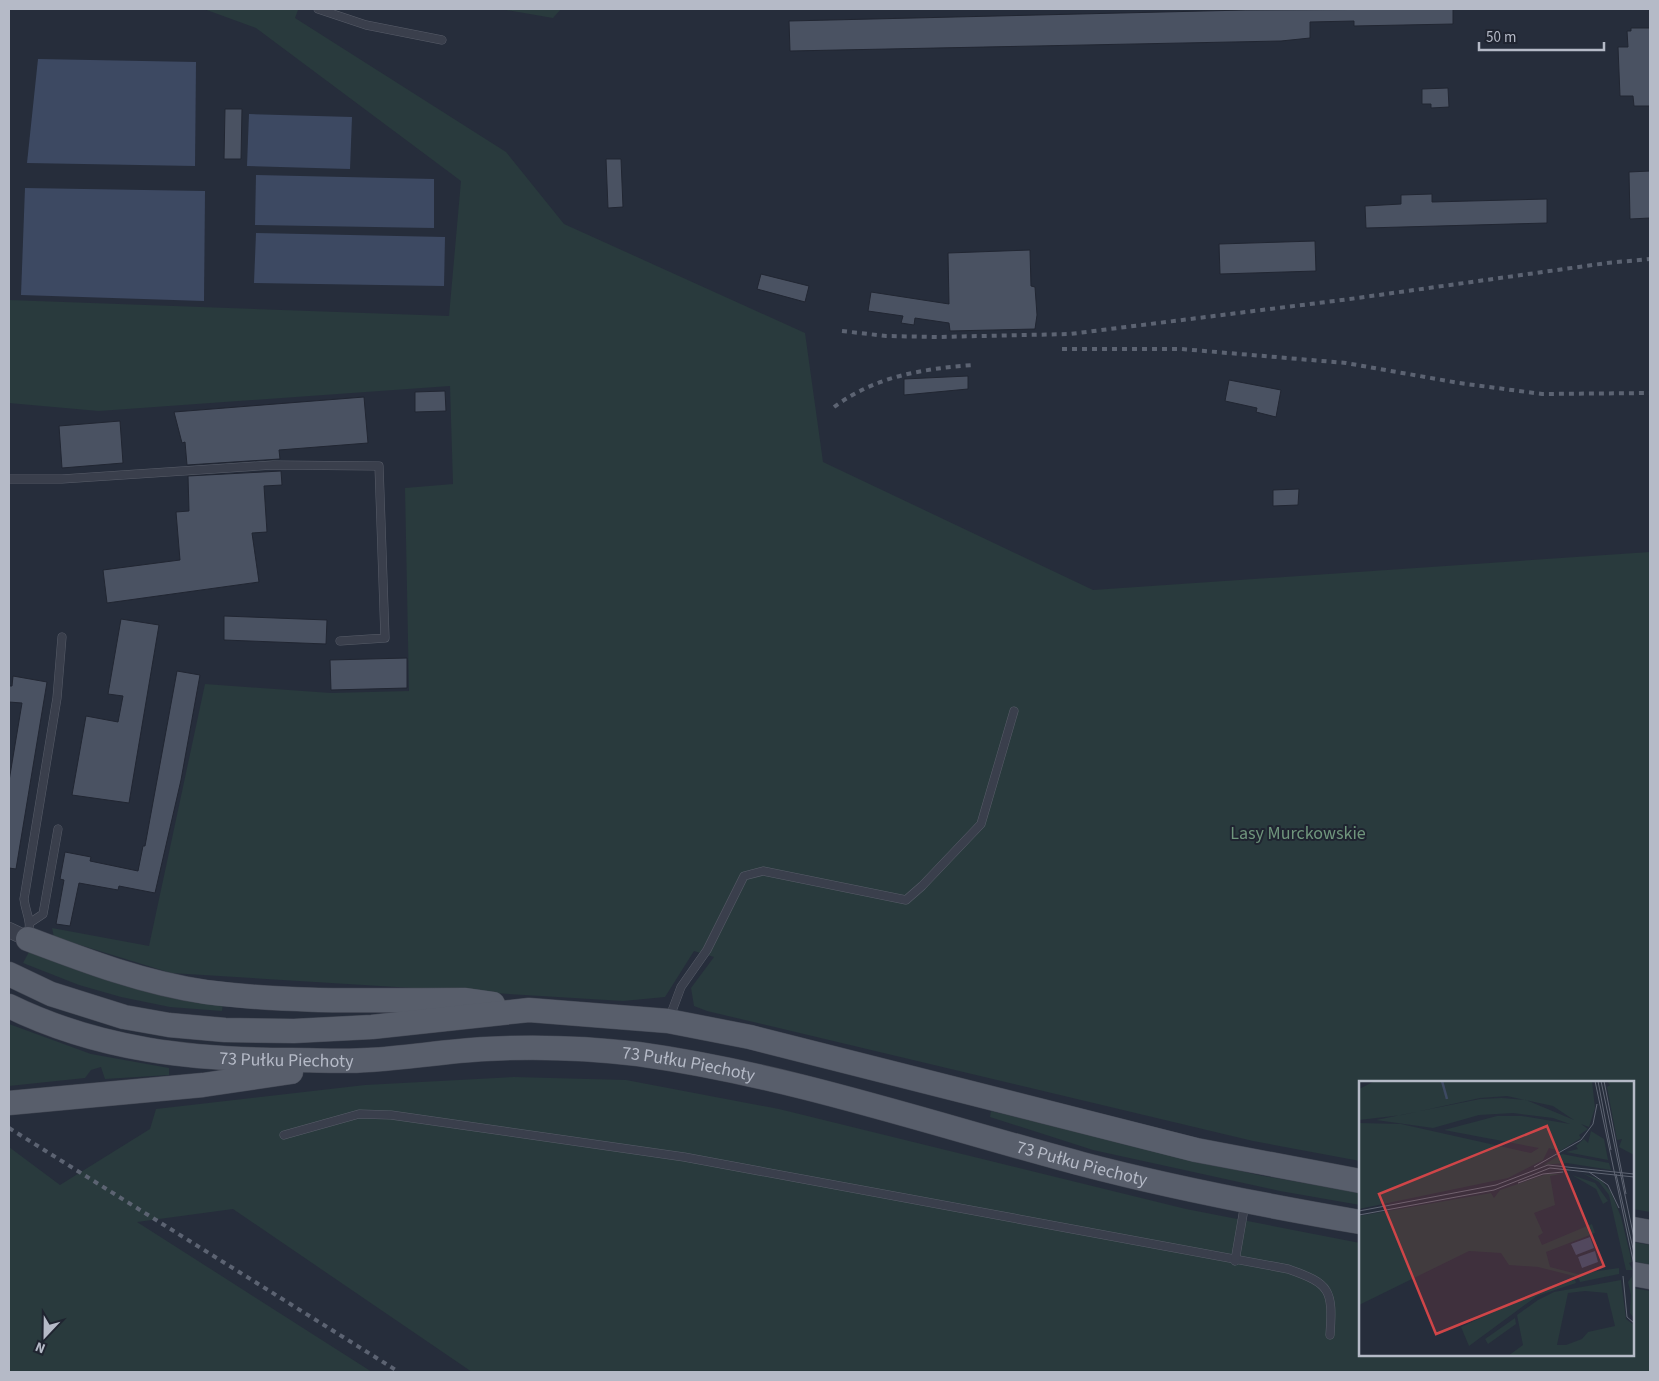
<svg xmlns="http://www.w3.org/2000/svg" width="1659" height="1381" viewBox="0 0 1659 1381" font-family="'Source Sans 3',sans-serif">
	<rect width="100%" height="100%" fill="#262d3b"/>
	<g fill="#293a3d">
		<path d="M 204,9 L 298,10 L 295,18 L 506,152 L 564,224 L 805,333 L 823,462 L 1093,590 L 1650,552 L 1650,1212 L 1633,1209 L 1633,1082 L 1360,1082 L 1360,1161 L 1253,1141 L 707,1011 L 694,1006 L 691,988 L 714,957 L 694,951 L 665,997 L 623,1001 L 171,973 L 54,937 L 52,928 L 149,946 L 205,684 L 331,693 L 409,691 L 405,488 L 453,484 L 450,386 L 99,411 L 9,403 L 9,300 L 449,316 L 461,181 L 256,28 Z"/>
		<path d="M 500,9 L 561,9 L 553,18 Z"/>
		<path d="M 30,950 L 223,1002 L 222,1011 L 170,1007 L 121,997 L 79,985 L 23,963 Z"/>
		<path d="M 9,1024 L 91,1054 L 169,1068 L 169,1075 L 105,1079 L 101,1067 L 91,1070 L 85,1078 L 9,1086 Z"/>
		<path d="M 514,1077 L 626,1080 L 779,1109 L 1186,1209 L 1360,1243 L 1360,1355 L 1633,1355 L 1633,1288 L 1650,1291 L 1650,1372 L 472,1372 L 233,1209 L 137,1222 L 372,1372 L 9,1372 L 9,1147 L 60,1185 L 150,1129 L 156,1109 L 365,1085 Z"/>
		<path d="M 991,1111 L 1258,1175 L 1360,1193 L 1360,1205 L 1280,1191 L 1093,1150 L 990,1117 Z"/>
		<path d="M 1633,1242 L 1650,1245 L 1650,1265 L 1633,1261 Z"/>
	</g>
	<g fill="#3d4962">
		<path d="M 38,59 L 196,62 L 195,166 L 27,163 Z"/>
		<path d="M 249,114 L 352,117 L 350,169 L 247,166 Z"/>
		<path d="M 256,175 L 434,179 L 434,228 L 255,225 Z"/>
		<path d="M 25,188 L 205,191 L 204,301 L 21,295 Z"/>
		<path d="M 256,233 L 445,237 L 444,286 L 254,283 Z"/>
	</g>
	<g fill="#4a5262" stroke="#212632">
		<path d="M 1453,9 L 1453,24 L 1354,26 L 1354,21 L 1310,22 L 1310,38 L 1281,41 L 790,51 L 789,21 L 1245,10 Z"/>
		<path d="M 1631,28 L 1650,28 L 1650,106 L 1634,106 L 1633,96 L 1620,96 L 1618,47 L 1628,47 L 1627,31 L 1631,31 Z"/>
		<path d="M 1448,88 L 1449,107 L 1431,108 L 1431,104 L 1422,104 L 1422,89 Z"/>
		<path d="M 225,109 L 242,109 L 241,159 L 224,159 Z"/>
		<path d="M 606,159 L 621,159 L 623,207 L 608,208 Z"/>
		<path d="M 1650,171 L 1650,218 L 1630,219 L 1629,172 Z"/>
		<path d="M 1432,194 L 1432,202 L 1547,199 L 1547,223 L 1366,228 L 1365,206 L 1401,204 L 1401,195 Z"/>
		<path d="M 1315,241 L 1316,271 L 1220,274 L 1219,244 Z"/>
		<path d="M 1030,250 L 1031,286 L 1035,287 L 1037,315 L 1035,329 L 950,331 L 949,323 L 915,318 L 914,325 L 901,323 L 903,316 L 868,311 L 871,292 L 949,304 L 948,253 Z"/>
		<path d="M 761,274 L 809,286 L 805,302 L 757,289 Z"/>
		<path d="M 968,376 L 968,389 L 904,395 L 904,379 Z"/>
		<path d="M 1229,380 L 1281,390 L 1276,417 L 1256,412 L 1257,408 L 1225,401 Z"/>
		<path d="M 445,391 L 446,411 L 415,412 L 415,392 Z"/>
		<path d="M 364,397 L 368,443 L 279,450 L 280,459 L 187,465 L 185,442 L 182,443 L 174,412 Z"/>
		<path d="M 120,421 L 123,463 L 62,468 L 59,426 Z"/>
		<path d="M 281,471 L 282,485 L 264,486 L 267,532 L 252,533 L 259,582 L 107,603 L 103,570 L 180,560 L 176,512 L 189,511 L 188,476 Z"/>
		<path d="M 1299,489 L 1298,505 L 1273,506 L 1273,490 Z"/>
		<path d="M 224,616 L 327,620 L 326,644 L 224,640 Z"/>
		<path d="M 121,619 L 159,625 L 129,803 L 72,795 L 86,716 L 118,722 L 123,696 L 108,694 Z"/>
		<path d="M 407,658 L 407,688 L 331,690 L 330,660 Z"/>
		<path d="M 177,671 L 200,675 L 181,780 L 155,893 L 119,886 L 118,890 L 79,883 L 70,926 L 56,924 L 64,880 L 60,879 L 65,852 L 91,857 L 90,861 L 138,871 L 143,846 L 145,846 Z"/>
		<path d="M 13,676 L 47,682 L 16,869 L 9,868 L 9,781 L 22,703 L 9,702 L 9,686 L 12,686 Z"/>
	</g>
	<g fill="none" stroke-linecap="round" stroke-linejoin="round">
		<g stroke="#585d69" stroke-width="9">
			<g id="service">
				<path d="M 318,9 L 366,25 L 442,40"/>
				<path d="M 9,479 L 62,479 L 273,465 L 379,466 L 385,638 L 340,641"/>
				<path d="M 31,922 L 43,914 L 58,829"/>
				<path d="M 28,937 C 32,919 26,915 24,899 L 57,698 L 62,637"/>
				<path d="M 669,1019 L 681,987 L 707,950 L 744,876 L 763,871 L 906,900 L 922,886 L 981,824 L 1014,711"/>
				<path d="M 284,1135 L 359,1114 L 391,1115 L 684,1157 L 1288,1269 C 1331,1284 1333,1290 1330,1335"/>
				<path d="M 1235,1261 L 1245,1203"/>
			</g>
		</g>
		<g stroke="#585d69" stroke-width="16">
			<path id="minor" d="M 9,930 L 28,939"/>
		</g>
		<g stroke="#434854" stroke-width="25">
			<g id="primary">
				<path d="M 28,939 C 86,961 144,983 206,992 C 291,1003 379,1000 465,1000 L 493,1004"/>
				<path d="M 9,974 L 51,994 L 124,1017 L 169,1025 L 225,1030 L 294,1031 L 372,1027 L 529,1010 L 668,1021 L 750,1037 L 1196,1150 L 1360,1181"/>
				<path id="s1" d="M 9,1006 C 99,1050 193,1060 292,1060 C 317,1060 343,1062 368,1060 C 407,1058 446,1051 486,1049 C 537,1046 587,1048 638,1054 C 789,1075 935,1125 1082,1164 C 1173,1188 1267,1206 1360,1222"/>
				<path d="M 9,1103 L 203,1085 L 291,1072"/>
				<path d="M 1633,1229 L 1650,1232"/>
				<path d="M 1633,1274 L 1650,1277"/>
			</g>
		</g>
		<use href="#service" stroke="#3a3f4c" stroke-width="8"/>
		<use href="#minor" stroke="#3a3f4c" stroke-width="15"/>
		<use href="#primary" stroke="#585e6b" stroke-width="24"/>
		<g stroke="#5c6372" stroke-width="4" stroke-dasharray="5 5" stroke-linecap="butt">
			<path d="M 842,331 L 886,336 L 938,337 L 1070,334 L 1350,299 L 1607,263 L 1650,259"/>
			<path d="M 1062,349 L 1181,349 L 1346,363 L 1459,383 L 1542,394 L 1650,393"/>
			<path d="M 834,407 C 876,376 922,369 973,365"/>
			<path d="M 9,1128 L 399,1372"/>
		</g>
	</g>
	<g text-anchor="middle" stroke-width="4" stroke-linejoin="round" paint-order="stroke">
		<g font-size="18" fill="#6f957c" stroke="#1f2430">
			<text x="1298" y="839">Lasy Murckowskie</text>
		</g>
		<g font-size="18" fill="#b5bac7" stroke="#1f2430">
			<text dy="6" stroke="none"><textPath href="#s1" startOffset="285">73 Pułku Piechoty</textPath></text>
			<text dy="6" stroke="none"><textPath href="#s1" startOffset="689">73 Pułku Piechoty</textPath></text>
			<text dy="6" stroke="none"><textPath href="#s1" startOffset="1095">73 Pułku Piechoty</textPath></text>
		</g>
	</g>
	<g transform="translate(1359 1081)">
		<rect width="275" height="275" fill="#262d3b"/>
		<path d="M 16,0 L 233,0 L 236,27 L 230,46 L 222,43 L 229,48 L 220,54 L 222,57 L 201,70 L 190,67 L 184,79 L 149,97 L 0,128 L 0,42 L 42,43 L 172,72 L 180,67 L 85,49 L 138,35 L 163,35 L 211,43 L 194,37 L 154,32 L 120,34 L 74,47 L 17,39 L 121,18 L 143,17 L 167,19 L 215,39 L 194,25 L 148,15 L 121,17 L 43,34 L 0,39 L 0,8 ZM 248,0 L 275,0 L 275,74 L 260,66 L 263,58 L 258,59 L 248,6 L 251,4 ZM 232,50 L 245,58 L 249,79 L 207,71 L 219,68 L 217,65 L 225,58 L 229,62 ZM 203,73 L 250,82 L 252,89 L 208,82 L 184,84 ZM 223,92 L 242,99 L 252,111 L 262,136 L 273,181 L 270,182 L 274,189 L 267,189 L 250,114 L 240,101 ZM 188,93 L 202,93 L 191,95 L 196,124 L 175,132 L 184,152 L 179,155 L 183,164 L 233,143 L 236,152 L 187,171 L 191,186 L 218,193 L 260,187 L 260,193 L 221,201 L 219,196 L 179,186 L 150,184 L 142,172 L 110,170 L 0,224 L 0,135 L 132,112 L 135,117 L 141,109 ZM 213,94 L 236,102 L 249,120 L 244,123 L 237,108 ZM 274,194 L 273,197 L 275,237 L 271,232 L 272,214 L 269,201 ZM 216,199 L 217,202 L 178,215 L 110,265 L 102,246 L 188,206 ZM 262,199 L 267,238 L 275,244 L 275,275 L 149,275 L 164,264 L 158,234 L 179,219 L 195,211 ZM 226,210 L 248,212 L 256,245 L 229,251 L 223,258 L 207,264 L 198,264 L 209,212 ZM 156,237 L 157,243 L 129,263 L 126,258 Z" fill="#293a3d" fill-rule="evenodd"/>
		<path d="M 231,156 L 235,167 L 217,174 L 212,163 ZM 236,170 L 239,181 L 223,187 L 219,176 Z" fill="#3d4962"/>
		<path fill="none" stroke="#3d4962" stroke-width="2.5" d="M 83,0 L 88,18"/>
		<path fill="none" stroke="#5f6573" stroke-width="1" d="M 236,0 L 275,184M 239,0 L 252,69M 242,0 L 275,157M 245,0 L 267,113M 175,86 L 222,59 L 234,43 L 238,23M 230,91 L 249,104 L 260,127M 257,93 L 275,172M 159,102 L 184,93 L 204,91M 0,130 L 137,104 L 189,84 L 275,93M 0,134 L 135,109 L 191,87 L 275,96M 264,195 L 268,236 L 275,242"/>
		<path fill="#cf4548" fill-opacity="0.15" stroke="#cf4548" stroke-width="2.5" d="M 188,45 L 245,185 L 77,253 L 20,113 Z"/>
		<rect width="275" height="275" fill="none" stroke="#b5bac7" stroke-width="2.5"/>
	</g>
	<rect width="1659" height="1381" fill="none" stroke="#b5bac7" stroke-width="20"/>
	<g transform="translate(45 1336) rotate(202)" stroke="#1f2430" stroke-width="4" paint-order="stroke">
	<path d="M0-4L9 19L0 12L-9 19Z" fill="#b5bac7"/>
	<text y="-8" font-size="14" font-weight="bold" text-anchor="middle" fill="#b5bac7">N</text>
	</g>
	<path d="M1479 42v8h125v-8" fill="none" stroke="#b5bac7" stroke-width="2.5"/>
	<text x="1486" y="42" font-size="15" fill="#b5bac7" stroke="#1f2430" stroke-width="4" paint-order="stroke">50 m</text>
</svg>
